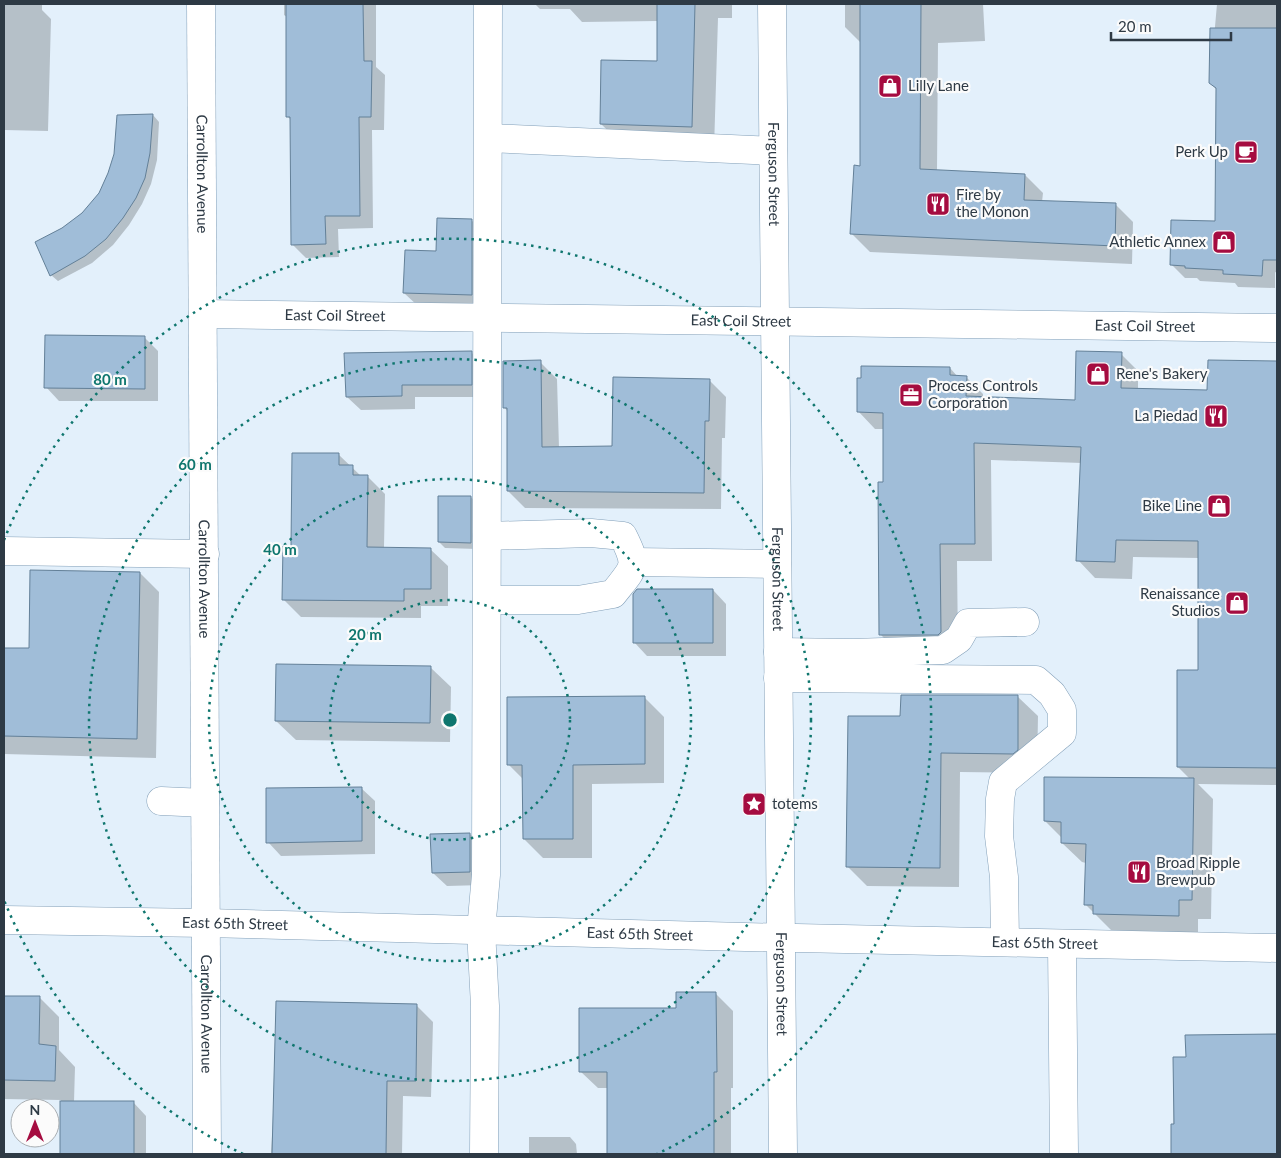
<svg xmlns="http://www.w3.org/2000/svg" width="1281" height="1158" viewBox="0 0 1281 1158" font-family="Lato,sans-serif">
	<rect width="100%" height="100%" fill="#e3f0fb"/>
	<g fill="#0003">
		<path d="M 4,4 L 42,4 L 42,10 L 51,19 L 48,131 L 4,130 Z"/>
		<path d="M 284,4 L 376,4 L 376,67 L 385,75 L 384,130 L 372,130 L 373,228 L 338,229 L 339,257 L 306,258 L 292,244 L 291,120 L 287,116 L 287,17 L 284,15 Z"/>
		<path d="M 535,4 L 732,4 L 732,18 L 718,18 L 714,149 L 624,146 L 601,124 L 658,62 L 658,21 L 582,22 L 570,9 L 540,9 Z"/>
		<path d="M 845,4 L 983,4 L 985,41 L 938,43 L 937,171 L 1025,175 L 1043,193 L 1042,202 L 1115,204 L 1133,222 L 1132,264 L 870,252 L 852,234 L 861,167 L 861,43 L 845,27 Z"/>
		<path d="M 1217,4 L 1277,4 L 1277,273 L 1275,272 L 1275,288 L 1238,287 L 1235,283 L 1200,281 L 1197,278 L 1185,278 L 1171,264 L 1216,223 L 1217,90 L 1210,83 Z"/>
		<path d="M 153,115 L 159,122 L 157,160 L 151,184 L 142,204 L 129,225 L 113,245 L 92,263 L 58,281 L 51,275 L 63,229 L 82,214 L 100,194 Z"/>
		<path d="M 471,220 L 485,233 L 485,308 L 418,306 L 404,293 L 437,252 Z"/>
		<path d="M 145,338 L 158,351 L 158,401 L 59,401 L 46,387 Z"/>
		<path d="M 471,352 L 484,365 L 484,397 L 415,397 L 415,409 L 361,410 L 347,397 Z"/>
		<path d="M 1121,354 L 1138,371 L 1138,389 L 1209,391 L 1209,361 L 1277,362 L 1277,785 L 1198,784 L 1213,799 L 1211,919 L 1198,919 L 1198,935 L 1114,933 L 1086,905 L 1086,863 L 1082,862 L 1062,843 L 1062,838 L 1045,821 L 1190,779 L 1178,767 L 1199,671 L 1199,558 L 1133,557 L 1132,579 L 1095,578 L 1078,560 L 1082,463 L 991,460 L 992,561 L 957,561 L 958,650 L 898,652 L 880,634 L 885,429 L 875,429 L 858,411 L 950,368 L 958,377 L 966,377 L 983,394 L 983,398 L 1076,401 Z"/>
		<path d="M 540,362 L 557,379 L 559,448 L 613,447 L 709,380 L 726,397 L 725,438 L 722,438 L 721,509 L 525,508 L 508,491 L 508,412 L 504,407 Z"/>
		<path d="M 339,455 L 362,477 L 368,477 L 385,494 L 384,548 L 430,549 L 448,566 L 448,606 L 421,606 L 421,618 L 301,617 L 283,599 L 292,548 Z"/>
		<path d="M 471,497 L 477,504 L 477,549 L 445,548 L 439,542 Z"/>
		<path d="M 140,573 L 159,592 L 156,758 L 4,754 L 4,649 L 30,650 Z"/>
		<path d="M 713,590 L 726,604 L 726,656 L 647,656 L 634,642 Z"/>
		<path d="M 431,668 L 451,687 L 450,742 L 296,740 L 276,721 Z"/>
		<path d="M 644,697 L 664,717 L 664,783 L 592,784 L 592,858 L 543,858 L 524,839 L 523,779 L 508,764 Z"/>
		<path d="M 1018,697 L 1038,716 L 1037,769 L 1032,773 L 960,772 L 959,887 L 867,886 L 847,866 L 901,718 Z"/>
		<path d="M 361,788 L 375,801 L 375,854 L 281,856 L 268,842 Z"/>
		<path d="M 470,834 L 483,848 L 483,885 L 447,886 L 433,873 Z"/>
		<path d="M 716,994 L 733,1011 L 733,1088 L 731,1088 L 731,1154 L 609,1154 L 609,1088 L 598,1088 L 580,1071 L 677,1010 Z"/>
		<path d="M 4,997 L 40,998 L 59,1017 L 59,1050 L 75,1067 L 74,1102 L 133,1102 L 146,1116 L 146,1154 L 61,1154 L 61,1100 L 4,1099 Z"/>
		<path d="M 417,1006 L 433,1022 L 431,1097 L 403,1096 L 402,1154 L 271,1154 L 272,1136 Z"/>
		<path d="M 1277,1035 L 1277,1154 L 1173,1154 L 1174,1058 L 1187,1058 L 1187,1036 Z"/>
		<path d="M 529,1137 L 570,1137 L 576,1144 L 577,1154 L 529,1154 Z"/>
	</g>
	<g fill="#a0bdd8" stroke="#638098">
		<path d="M 286,4 L 363,4 L 364,61 L 372,61 L 371,117 L 359,117 L 360,216 L 325,216 L 326,244 L 291,245 L 290,117 L 286,117 Z"/>
		<path d="M 657,4 L 695,4 L 692,127 L 600,124 L 601,60 L 657,61 Z"/>
		<path d="M 860,4 L 921,4 L 920,169 L 1025,174 L 1024,200 L 1116,203 L 1115,246 L 850,234 L 854,165 L 860,166 Z"/>
		<path d="M 1210,28 L 1277,28 L 1277,260 L 1263,260 L 1262,276 L 1223,274 L 1223,270 L 1185,268 L 1185,266 L 1170,265 L 1171,220 L 1215,221 L 1216,88 L 1209,83 Z"/>
		<path d="M 153,114 L 150,153 L 145,178 L 136,198 L 123,218 L 106,239 L 85,256 L 50,276 L 35,242 L 62,228 L 82,213 L 99,193 L 108,173 L 114,154 L 117,115 Z"/>
		<path d="M 437,218 L 472,219 L 472,295 L 403,293 L 405,250 L 436,251 Z"/>
		<path d="M 45,335 L 145,336 L 145,389 L 44,388 Z"/>
		<path d="M 472,351 L 472,385 L 402,385 L 402,396 L 346,397 L 344,353 Z"/>
		<path d="M 1076,351 L 1122,352 L 1121,388 L 1207,390 L 1208,360 L 1277,361 L 1277,768 L 1177,767 L 1177,670 L 1198,670 L 1198,541 L 1116,540 L 1115,562 L 1076,561 L 1081,447 L 974,443 L 975,544 L 940,544 L 941,632 L 938,635 L 879,635 L 878,482 L 883,482 L 883,413 L 857,412 L 857,378 L 861,378 L 861,366 L 950,367 L 950,375 L 967,376 L 966,396 L 1075,400 Z"/>
		<path d="M 541,360 L 542,447 L 612,446 L 613,377 L 710,379 L 709,421 L 705,421 L 704,493 L 507,491 L 507,408 L 503,408 L 503,361 Z"/>
		<path d="M 292,453 L 339,453 L 339,465 L 353,465 L 353,475 L 368,475 L 367,547 L 431,548 L 431,589 L 404,589 L 404,601 L 282,600 L 283,546 L 291,546 Z"/>
		<path d="M 438,496 L 471,496 L 471,543 L 438,542 Z"/>
		<path d="M 30,570 L 140,572 L 137,739 L 4,736 L 4,648 L 29,648 Z"/>
		<path d="M 637,589 L 713,589 L 713,643 L 633,643 L 633,594 Z"/>
		<path d="M 276,664 L 431,666 L 430,723 L 275,721 Z"/>
		<path d="M 901,695 L 1018,695 L 1018,750 L 1013,754 L 941,753 L 940,868 L 846,867 L 848,716 L 900,716 Z"/>
		<path d="M 645,696 L 645,764 L 573,765 L 573,839 L 523,839 L 522,765 L 507,765 L 507,697 Z"/>
		<path d="M 1044,777 L 1194,778 L 1192,900 L 1179,900 L 1179,916 L 1093,914 L 1093,905 L 1084,905 L 1086,844 L 1061,843 L 1061,822 L 1044,821 Z"/>
		<path d="M 362,787 L 362,841 L 266,843 L 266,788 Z"/>
		<path d="M 470,833 L 470,872 L 432,873 L 430,834 Z"/>
		<path d="M 676,992 L 716,992 L 717,1072 L 714,1072 L 714,1154 L 607,1154 L 607,1072 L 579,1072 L 579,1008 L 676,1008 Z"/>
		<path d="M 4,996 L 40,996 L 39,1044 L 56,1046 L 55,1081 L 4,1080 Z"/>
		<path d="M 276,1001 L 417,1004 L 416,1081 L 387,1081 L 386,1154 L 272,1154 Z"/>
		<path d="M 1277,1034 L 1277,1154 L 1171,1154 L 1171,1124 L 1174,1124 L 1173,1057 L 1186,1057 L 1185,1035 Z"/>
		<rect x="60" y="1101" width="74" height="53"/>
	</g>
	<g fill="none" stroke-linecap="round" stroke-linejoin="round">
		<g stroke="#829fb8" stroke-width="29">
			<g id="minor">
				<path id="s1" d="M 201,4 L 207,1154"/>
				<path id="s2" d="M 772,4 L 783,1154"/>
				<path d="M 489,138 L 773,151"/>
				<path id="s3" d="M 203,314 L 1277,328"/>
				<path d="M 487,536 L 591,533 L 623,536 C 639,568 634,567 613,594 L 578,600 L 487,600"/>
				<path d="M 4,551 L 205,554"/>
				<path d="M 633,562 L 777,564"/>
				<path d="M 778,652 L 853,653 L 943,650 L 959,639 L 968,623 L 1025,622"/>
				<path d="M 778,678 L 1036,680 L 1052,694 L 1062,710 L 1062,733 L 1003,782 L 1000,799 L 999,836 L 1004,877 L 1005,942"/>
				<path d="M 161,801 L 205,803"/>
				<path id="s4" d="M 4,920 L 206,923 L 745,937 L 1277,948"/>
				<path d="M 1062,944 L 1064,1154"/>
				<path d="M 484,1154 L 485,1006 L 481,930 L 486,875 L 488,4"/>
			</g>
		</g>
		<use href="#minor" stroke="#fff" stroke-width="28"/>
	</g>
	<g fill="none" stroke="#0f766e" stroke-width="2.5" stroke-dasharray="2.5 5">
		<circle cx="450" cy="720" r="120"/>
		<circle cx="450" cy="720" r="241"/>
		<circle cx="450" cy="720" r="361"/>
		<path d="M243 1154A481 481 0 0 1 4 900M4 540A481 481 0 1 1 657 1154"/>
	</g>
	<defs>
		<g id="shop-square" transform="scale(1.25)"><rect x="-9" y="-9" width="18" height="18" rx="4" fill="#a50c40" stroke="#fbfbfb"/><path d="M-5-2.5h2.3a2.7 3.5 0 0 1 5.4 0H5L5.5 6h-11ZM-1.5-2.5h3a1.5 2.3 0 0 0-3 0Z" fill="#fff"/></g>
		<g id="cafe-square" transform="scale(1.25)"><rect x="-9" y="-9" width="18" height="18" rx="4" fill="#a50c40" stroke="#fbfbfb"/><path d="M-5.5-4.5H6V0H3Q3 3.5 0 3.5H-2.5Q-5.5 3.5-5.5 0ZM3-3.2v2h1.7v-2ZM-6 4.5H4V6H-6Z" fill="#fff"/></g>
		<g id="restaurant-square" transform="scale(1.25)"><rect x="-9" y="-9" width="18" height="18" rx="4" fill="#a50c40" stroke="#fbfbfb"/><path d="M-5-6h1v4h1v-4h1v4h1v-4h1v5L-1.5 .5V6h-2V.5L-5-1ZM5-6V6H3V1.5H1.5Q1.5-4 5-6Z" fill="#fff"/></g>
		<g id="office-square" transform="scale(1.25)"><rect x="-9" y="-9" width="18" height="18" rx="4" fill="#a50c40" stroke="#fbfbfb"/><path d="M-6-3h4V-5.5h4V-3h4V5H-6ZM-1-4.5V-3h2v-1.5ZM-6 0V1H6V0Z" fill="#fff"/></g>
		<g id="sight-square" transform="scale(1.25)"><rect x="-9" y="-9" width="18" height="18" rx="4" fill="#a50c40" stroke="#fbfbfb"/><path d="M0-6L1.8-2.2L6-1.7L2.9 1.2L3.7 5.4L0 3.3L-3.7 5.4L-2.9 1.2L-6-1.7L-1.8-2.2Z" fill="#fff"/></g>
	</defs>
	<g fill-rule="evenodd">
		<use href="#shop-square" x="890" y="86"/>
		<use href="#cafe-square" x="1246" y="152"/>
		<use href="#restaurant-square" x="938" y="204"/>
		<use href="#shop-square" x="1224" y="242"/>
		<use href="#shop-square" x="1098" y="374"/>
		<use href="#office-square" x="911" y="395"/>
		<use href="#restaurant-square" x="1216" y="416"/>
		<use href="#shop-square" x="1219" y="506"/>
		<use href="#shop-square" x="1237" y="603"/>
		<use href="#sight-square" x="754" y="804"/>
		<use href="#restaurant-square" x="1139" y="872"/>
	</g>
	<g text-anchor="middle" stroke-width="4.5" stroke-linejoin="round" paint-order="stroke">
		<g font-size="15" fill="#2e3a45" stroke="#fbfbfb" text-anchor="start">
			<text x="908" y="91">Lilly Lane</text>
			<text x="1228" y="157" text-anchor="end">Perk Up</text>
			<text x="956" y="200">Fire by<tspan x="956" dy="17">the Monon</tspan></text>
			<text x="1206" y="247" text-anchor="end">Athletic Annex</text>
			<text x="1116" y="379">Rene's Bakery</text>
			<text x="928" y="391">Process Controls<tspan x="928" dy="17">Corporation</tspan></text>
			<text x="1198" y="421" text-anchor="end">La Piedad</text>
			<text x="1202" y="511" text-anchor="end">Bike Line</text>
			<text x="1220" y="599" text-anchor="end">Renaissance<tspan x="1220" dy="17">Studios</tspan></text>
			<text x="772" y="809">totems</text>
			<text x="1156" y="868">Broad Ripple<tspan x="1156" dy="17">Brewpub</tspan></text>
		</g>
		<g font-size="15" fill="#2e3a45" stroke="#fbfbfb">
			<text dy="5" stroke="none"><textPath href="#s1" startOffset="170">Carrollton Avenue</textPath></text>
			<text dy="5" stroke="none"><textPath href="#s2" startOffset="170">Ferguson Street</textPath></text>
			<text dy="5" stroke="none"><textPath href="#s3" startOffset="132">East Coil Street</textPath></text>
			<text dy="5" stroke="none"><textPath href="#s3" startOffset="538">East Coil Street</textPath></text>
			<text dy="5" stroke="none"><textPath href="#s3" startOffset="942">East Coil Street</textPath></text>
			<text dy="5" stroke="none"><textPath href="#s1" startOffset="575">Carrollton Avenue</textPath></text>
			<text dy="5" stroke="none"><textPath href="#s2" startOffset="575">Ferguson Street</textPath></text>
			<text dy="5" stroke="none"><textPath href="#s4" startOffset="231">East 65th Street</textPath></text>
			<text dy="5" stroke="none"><textPath href="#s4" startOffset="636">East 65th Street</textPath></text>
			<text dy="5" stroke="none"><textPath href="#s4" startOffset="1041">East 65th Street</textPath></text>
			<text dy="5" stroke="none"><textPath href="#s2" startOffset="980">Ferguson Street</textPath></text>
			<text dy="5" stroke="none"><textPath href="#s1" startOffset="1010">Carrollton Avenue</textPath></text>
		</g>
	</g>
	<circle cx="450" cy="720" r="8" fill="#0f766e" stroke="#fbfbfb" stroke-width="2.5"/>
	<g font-size="15" text-anchor="middle" font-weight="bold" fill="#0f766e" stroke="#fbfbfb" stroke-width="4.5" stroke-linejoin="round" paint-order="stroke">
		<text x="110" y="385">80 m</text>
		<text x="195" y="470">60 m</text>
		<text x="280" y="555">40 m</text>
		<text x="365" y="640">20 m</text>
	</g>
	<rect width="1281" height="1158" fill="none" stroke="#2e3a45" stroke-width="10"/>
	<g transform="translate(35 1123)"><circle r="24" fill="#fbfbfb" stroke="#a9aeb2"/>
	<path d="M0-4L9 19L0 12L-9 19Z" fill="#a50c40"/>
	<text y="-8" font-size="14" font-weight="bold" text-anchor="middle" fill="#2e3a45">N</text>
	</g>
	<path d="M1111 32v8h120v-8" fill="none" stroke="#2e3a45" stroke-width="2.5"/>
	<text x="1118" y="32" font-size="15" fill="#2e3a45" stroke="#fbfbfb" stroke-width="4" paint-order="stroke">20 m</text>
</svg>
